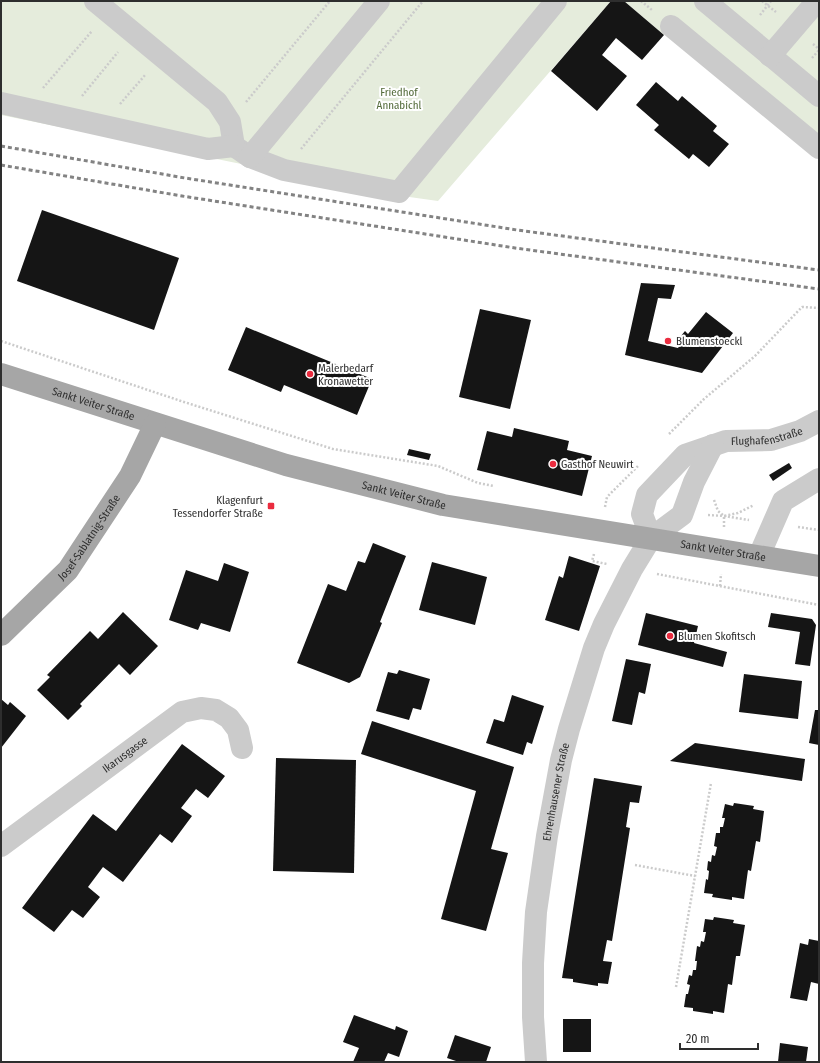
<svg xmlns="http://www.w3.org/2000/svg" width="820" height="1063" viewBox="0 0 820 1063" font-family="'Fira Sans Condensed',sans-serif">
	<rect width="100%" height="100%" fill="#fff"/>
	<g fill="#e5ecdc">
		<path d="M 1,1 L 611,1 L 438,201 L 352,189 L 251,166 L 1,115 Z"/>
		<path d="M 624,1 L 819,1 L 819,139 L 676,19 L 664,35 Z"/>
	</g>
	<g fill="#151515">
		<path d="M 611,1 L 624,1 L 664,35 L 642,60 L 616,38 L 602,55 L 627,76 L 597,111 L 551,71 Z"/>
		<path d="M 656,82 L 678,101 L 682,96 L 717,126 L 713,131 L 729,144 L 709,167 L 693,154 L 689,159 L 654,130 L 659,125 L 636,105 Z"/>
		<path d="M 42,210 L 179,258 L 154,330 L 17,281 Z"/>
		<path d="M 641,283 L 675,285 L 671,299 L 658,298 L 648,341 L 678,348 L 680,345 L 676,342 L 685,331 L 688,334 L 706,312 L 733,333 L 702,373 L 625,355 Z"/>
		<path d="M 480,309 L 531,320 L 510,409 L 459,397 Z"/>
		<path d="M 246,327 L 372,379 L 357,415 L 284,385 L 281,392 L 228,370 Z"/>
		<path d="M 514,428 L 569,441 L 567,450 L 592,456 L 582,496 L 477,470 L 487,431 L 512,437 Z"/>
		<path d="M 409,449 L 431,454 L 429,460 L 407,455 Z"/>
		<path d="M 789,463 L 792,468 L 773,481 L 769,475 Z"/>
		<path d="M 373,543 L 406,556 L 380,622 L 382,623 L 360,677 L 349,683 L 297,663 L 328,584 L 346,591 L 358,561 L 365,563 Z"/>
		<path d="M 569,556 L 600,566 L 579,631 L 545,620 L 559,576 L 563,578 Z"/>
		<path d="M 432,562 L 487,577 L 475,625 L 419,610 Z"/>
		<path d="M 224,563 L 249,572 L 230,632 L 201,623 L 198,630 L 169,620 L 186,570 L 218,581 Z"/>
		<path d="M 123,612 L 158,646 L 130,675 L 119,664 L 80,704 L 82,706 L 68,720 L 37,690 L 50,677 L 47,675 L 90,631 L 98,639 Z"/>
		<path d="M 646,613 L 698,626 L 694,643 L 727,652 L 723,667 L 638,645 Z"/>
		<path d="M 771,613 L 812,619 L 816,625 L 810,666 L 795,664 L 800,632 L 768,627 Z"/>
		<path d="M 626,659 L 651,664 L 645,694 L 639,692 L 632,725 L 612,721 Z"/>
		<path d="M 399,670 L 430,679 L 421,710 L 413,708 L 409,720 L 376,711 L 388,672 L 397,674 Z"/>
		<path d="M 744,674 L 802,681 L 798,719 L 739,712 Z"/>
		<path d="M 512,695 L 544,706 L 532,744 L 527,742 L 523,755 L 486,743 L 494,719 L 504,722 Z"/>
		<path d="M 1,699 L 8,705 L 10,702 L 26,716 L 1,748 Z"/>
		<path d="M 815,710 L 819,710 L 819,745 L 809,743 Z"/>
		<path d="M 372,721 L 514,767 L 491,849 L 508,853 L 486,931 L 441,919 L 476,791 L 361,754 Z"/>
		<path d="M 695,743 L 805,759 L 802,781 L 670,761 Z"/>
		<path d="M 182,744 L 225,776 L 208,798 L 196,789 L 181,808 L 192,816 L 172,843 L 160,834 L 123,882 L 103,867 L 88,887 L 100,897 L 83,918 L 72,910 L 54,932 L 22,908 L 93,814 L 116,831 Z"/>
		<path d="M 276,758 L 356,760 L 354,873 L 273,871 Z"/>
		<path d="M 594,778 L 642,786 L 639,803 L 630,802 L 626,827 L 630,828 L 612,941 L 607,940 L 603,961 L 612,962 L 608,984 L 598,983 L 598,986 L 573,982 L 573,979 L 562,978 Z"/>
		<path d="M 734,803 L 754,806 L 753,809 L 764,811 L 760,842 L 756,841 L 751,871 L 748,870 L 744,899 L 732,897 L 732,900 L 712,897 L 713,894 L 704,893 L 706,879 L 708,880 L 709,871 L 707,870 L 708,861 L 711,862 L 712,855 L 715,856 L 717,847 L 714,846 L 716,833 L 720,833 L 720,827 L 723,827 L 725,818 L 722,818 L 725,804 L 733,806 Z"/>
		<path d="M 714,917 L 734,920 L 733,923 L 745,925 L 740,956 L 736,956 L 732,985 L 728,984 L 724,1013 L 713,1011 L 713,1014 L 693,1011 L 693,1008 L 684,1007 L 686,994 L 688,994 L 690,985 L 687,984 L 689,975 L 692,976 L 693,970 L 696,970 L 697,961 L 695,961 L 697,946 L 700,947 L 701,941 L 704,942 L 706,932 L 703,932 L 705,919 L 713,920 Z"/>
		<path d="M 809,939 L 819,941 L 819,984 L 811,982 L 807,1001 L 790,998 L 800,943 L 808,945 Z"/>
		<path d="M 354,1015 L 395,1030 L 396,1026 L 408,1031 L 399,1057 L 388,1053 L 384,1062 L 353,1062 L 359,1048 L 343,1042 Z"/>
		<rect x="563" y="1019" width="28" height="33"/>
		<path d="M 455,1035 L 491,1047 L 486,1062 L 459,1062 L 447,1058 Z"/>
		<path d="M 780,1043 L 808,1047 L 806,1062 L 778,1062 Z"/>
	</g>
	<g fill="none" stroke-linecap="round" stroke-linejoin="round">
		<g stroke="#cbcbcb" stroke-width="2.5" stroke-dasharray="2 2" stroke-linecap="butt">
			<path d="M 641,1 L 652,10"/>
			<path d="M 762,1 L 776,12"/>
			<path d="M 760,15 L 771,1"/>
			<path d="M 813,44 L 819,49"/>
			<path d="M 812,58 L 819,50"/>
			<path d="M 43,88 L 92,31"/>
			<path d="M 82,96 L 118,52"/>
			<path d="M 246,102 L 330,1"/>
			<path d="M 120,104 L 146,74"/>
			<path d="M 301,149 L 423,1"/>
			<path d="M 1,341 L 184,402 L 333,449 L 438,466 L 478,483 L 494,486"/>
			<path d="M 669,434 L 704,399 L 755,356 L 802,307 L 819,308"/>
			<path d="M 714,500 L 718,511 L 724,516 L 738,513 L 754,505"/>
			<path d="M 605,507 L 607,497 L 639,465"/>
			<path d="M 708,515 L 724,516 L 749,520"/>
			<path d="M 724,527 L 724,516"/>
			<path d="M 798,527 L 819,530"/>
			<path d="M 594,554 L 592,561 L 607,564"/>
			<path d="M 657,574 L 819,605"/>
			<path d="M 720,586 L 721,574"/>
			<path d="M 635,865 L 695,876"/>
			<path d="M 676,987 L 711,783"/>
		</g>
		<g stroke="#cbcbcb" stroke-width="22">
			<path d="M 95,1 L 217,102 L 230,122 L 234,146 L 250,157 L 284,170 L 399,192 L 556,1"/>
			<path d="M 705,1 L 819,96"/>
			<path d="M 671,26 L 819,148"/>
			<path d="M 770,56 L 817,1"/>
			<path d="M 1,103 L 208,149 L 234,146"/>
			<path d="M 250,157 L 379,1"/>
			<path id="s1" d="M 651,538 L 642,514 L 647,495 L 685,455 L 726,441 L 771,440 L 800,431 L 819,421"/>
			<path d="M 759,556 L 783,501 L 819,479"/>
			<path id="s2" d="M 1,846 L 182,712 L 201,708 L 216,710 L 229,718 L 238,730 L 242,748"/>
			<path id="s3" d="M 536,1062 L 533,1017 L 533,963 L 536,912 L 547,836 L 561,760 L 569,729 L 594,648 L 604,624 L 632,569 L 651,538 L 682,515 L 694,482 L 713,445"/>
		</g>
		<g stroke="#a6a6a6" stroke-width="22">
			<path id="s4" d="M 1,374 L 286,465 L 443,505 L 819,566"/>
			<path id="s5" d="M 1,635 L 68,570 L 130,476 L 155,424"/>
		</g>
		<g stroke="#838383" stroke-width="3" stroke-dasharray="4 3" stroke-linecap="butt">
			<path d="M 1,146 L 185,178 L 517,230 L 819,270"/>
			<path d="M 1,165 L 182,196 L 515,248 L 819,289"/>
		</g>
	</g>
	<g fill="#ea2c3f" stroke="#fff" stroke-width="1.5">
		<circle cx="668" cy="341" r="4"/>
		<circle cx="310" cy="374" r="4"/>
		<circle cx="553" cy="464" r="4"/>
		<rect x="267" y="502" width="8" height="8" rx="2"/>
		<circle cx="670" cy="636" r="4"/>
	</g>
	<g text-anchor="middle" stroke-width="4" stroke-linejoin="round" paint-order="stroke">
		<g font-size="11" fill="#536b3a" stroke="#fff">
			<text x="399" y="96">Friedhof<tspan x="399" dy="13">Annabichl</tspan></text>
		</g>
		<g font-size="11" fill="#2e2e2e" stroke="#fff" text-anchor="start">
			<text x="676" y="345">Blumenstoeckl</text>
			<text x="318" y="372">Malerbedarf<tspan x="318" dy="13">Kronawetter</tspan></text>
			<text x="561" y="468">Gasthof Neuwirt</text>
			<text x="263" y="504" text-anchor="end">Klagenfurt<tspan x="263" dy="13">Tessendorfer Straße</tspan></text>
			<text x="678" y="640">Blumen Skofitsch</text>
		</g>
		<g font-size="11" fill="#2e2e2e" stroke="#fff">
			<text dy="4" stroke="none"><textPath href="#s4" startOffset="97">Sankt Veiter Straße</textPath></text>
			<text dy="4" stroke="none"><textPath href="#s1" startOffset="185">Flughafenstraße</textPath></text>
			<text dy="4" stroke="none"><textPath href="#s4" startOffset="421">Sankt Veiter Straße</textPath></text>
			<text dy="4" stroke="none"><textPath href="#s5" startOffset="132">Josef-Sablatnig-Straße</textPath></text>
			<text dy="4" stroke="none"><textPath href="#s4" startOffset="745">Sankt Veiter Straße</textPath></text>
			<text dy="4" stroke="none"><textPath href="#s2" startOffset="154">Ikarusgasse</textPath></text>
			<text dy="4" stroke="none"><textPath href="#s3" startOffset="272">Ehrenhausener Straße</textPath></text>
		</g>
	</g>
	<rect width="820" height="1063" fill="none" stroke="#2e2e2e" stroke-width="4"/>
	<path d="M680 1043v6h78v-6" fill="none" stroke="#2e2e2e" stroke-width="2"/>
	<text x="686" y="1043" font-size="12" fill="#2e2e2e" stroke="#ffffff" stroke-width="3" paint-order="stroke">20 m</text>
</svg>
